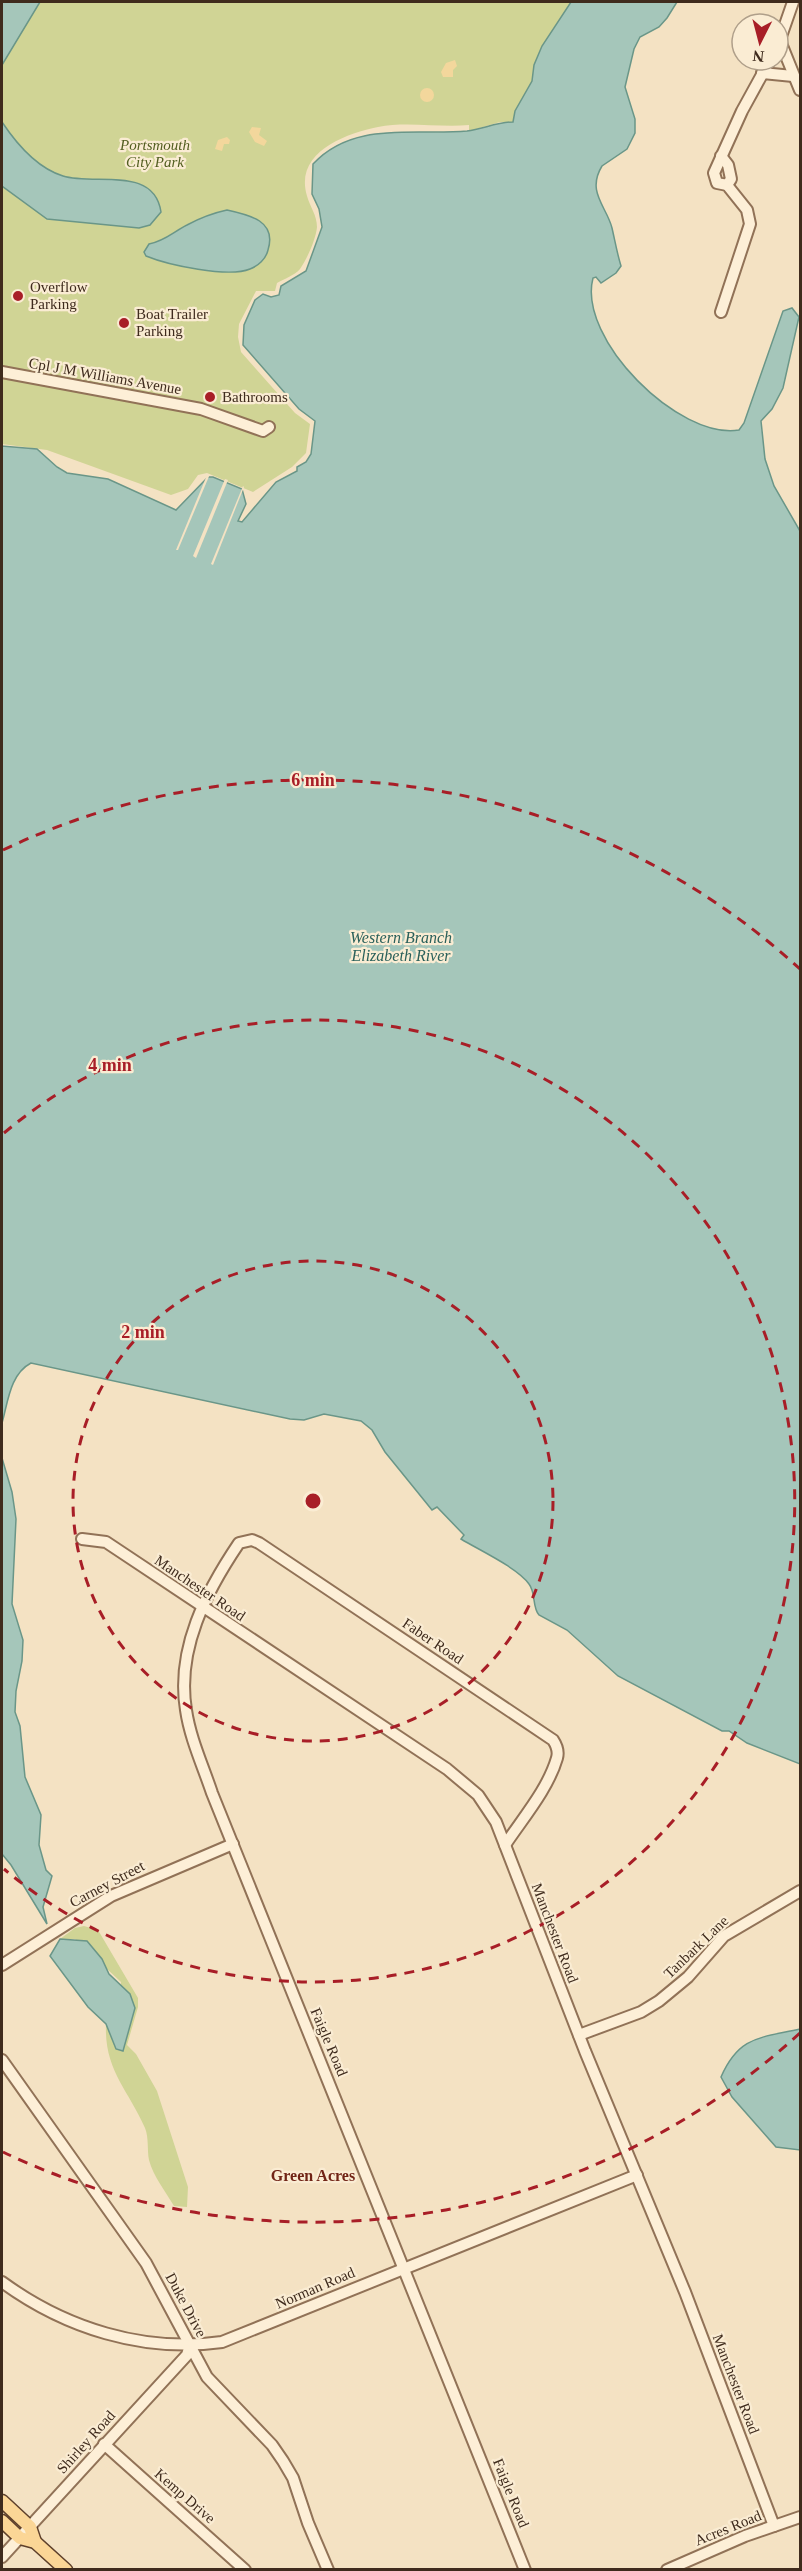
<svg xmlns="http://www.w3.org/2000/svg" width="802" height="2571" viewBox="0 0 802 2571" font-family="'Times New Roman',serif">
	<rect width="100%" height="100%" fill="#f4e2c3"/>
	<g fill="#d0d495">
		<path d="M 2,2 L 571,2 L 542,46 L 534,65 L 532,81 L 515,111 L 513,122 L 500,122 L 469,131 L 469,125 C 440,128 407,121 378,127 C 344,134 294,153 307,196 C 310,207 317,215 317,227 C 316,239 307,259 300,269 C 295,275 284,279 277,283 L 275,291 L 256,291 L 239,324 L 238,337 L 241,352 L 295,413 L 310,424 L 306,453 L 292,467 L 253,492 L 207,473 L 198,475 L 188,489 L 171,495 L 47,450 L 2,444 Z"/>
		<path d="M 84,1926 L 98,1930 L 138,1998 L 138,2007 L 127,2045 L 136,2054 L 157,2091 L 188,2187 L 187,2207 L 174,2206 C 166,2192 153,2176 149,2160 C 147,2150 149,2138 145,2128 C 128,2089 104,2070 106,2024 L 116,2049 L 121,1982 L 75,1939 L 60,1939 L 75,1928 Z"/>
	</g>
	<g fill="#f3d79c">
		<path d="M 455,60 L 457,66 L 453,70 L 453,77 L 443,77 L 441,72 L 446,63 Z"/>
		<circle cx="427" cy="95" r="7"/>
		<path d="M 252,127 L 261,128 L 259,135 L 267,141 L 264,146 L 255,142 L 249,132 Z"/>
		<path d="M 227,137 L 230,140 L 229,144 L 224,144 L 222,151 L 215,149 L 218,140 Z"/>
	</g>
	<g fill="#a5c6ba" stroke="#6a9688" stroke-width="1.5">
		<path d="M 2,2 L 40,2 L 2,65 Z"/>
		<path d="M 571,2 L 677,2 L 667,18 L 659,27 L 640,37 L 634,49 L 625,87 L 635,119 L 635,133 L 627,149 L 602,166 C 586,192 607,207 612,228 C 615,241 617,253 621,266 L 616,273 L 601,283 L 596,277 L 593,278 C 577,339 679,440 739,430 L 744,423 L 783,311 L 792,308 L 799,317 L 783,388 L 772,409 L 761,421 L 765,459 L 774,486 L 800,531 L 800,1764 L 747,1743 L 729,1731 L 722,1731 L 618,1676 L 567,1630 L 539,1615 C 532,1607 536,1593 529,1584 C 518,1568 479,1550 461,1539 L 464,1535 L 437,1507 L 432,1510 L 385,1452 L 372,1430 L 361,1421 L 324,1414 L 304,1420 L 290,1419 L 31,1363 C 10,1374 8,1402 2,1423 L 2,446 L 37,449 L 57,467 L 67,473 L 108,479 L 176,510 L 208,477 L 213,477 L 242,489 L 246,504 L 238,521 L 242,522 L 276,482 L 297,471 L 297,467 L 306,462 L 311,454 L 315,421 L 299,409 L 243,345 L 244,325 L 255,300 L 263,294 L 271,297 L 279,295 L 281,286 L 306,271 L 322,227 L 319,209 L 312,194 L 313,164 C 354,120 415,136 467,131 C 483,129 497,122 513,122 L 515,111 L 532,81 L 534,65 L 542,46 Z"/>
		<path d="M 2,122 C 16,143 37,168 63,176 C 95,186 154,165 161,212 L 150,225 L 139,228 L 47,219 L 2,186 Z"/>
		<path d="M 227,210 C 250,215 277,221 268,250 C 266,259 258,266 250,269 C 228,278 168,265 146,256 L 144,252 L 149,244 C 165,241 173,232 187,225 C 200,218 213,213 227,210 Z"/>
		<path d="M 2,1458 L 12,1492 L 16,1519 L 12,1604 L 23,1640 L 22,1661 L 16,1691 L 15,1712 L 20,1726 L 25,1777 L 41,1815 L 39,1845 L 46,1870 L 52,1876 L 43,1907 L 47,1924 L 11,1865 L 2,1854 Z"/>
		<path d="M 60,1939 L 87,1941 L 102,1959 L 109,1974 L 130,1994 L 135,2008 L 123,2051 L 116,2049 L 106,2024 L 88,2007 L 50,1956 Z"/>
		<path d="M 800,2029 L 800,2150 L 776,2147 L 732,2097 L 721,2077 C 739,2036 760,2038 800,2029 Z"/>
	</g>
	<g fill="#f4e2c3">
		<path d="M 210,474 L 178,550 L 176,550 L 207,475 Z"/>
		<path d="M 225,479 L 228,480 L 196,558 L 193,556 Z"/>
		<path d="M 243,486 L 244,487 L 213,565 L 211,564 Z"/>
	</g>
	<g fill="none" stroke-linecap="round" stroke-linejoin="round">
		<g stroke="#917257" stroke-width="14">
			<g id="minor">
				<path d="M 780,41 L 800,90"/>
				<path d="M 778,45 L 793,2"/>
				<path d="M 762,73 L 793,76"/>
				<path d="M 721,156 L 728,165 L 731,179 L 727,185"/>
				<path d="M 721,312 L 750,224 L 747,210 L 727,185 L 717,183 L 714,173 L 742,111 L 770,60"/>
				<path d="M 2,372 L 201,409 L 263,431 L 269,427"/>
				<path d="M 82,1539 L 106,1542 L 447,1769 L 478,1795 L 496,1822 L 585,2051 L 685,2292 L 774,2526"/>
				<path d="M 505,1845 C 523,1818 548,1789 557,1758 C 559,1751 557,1746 553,1740 L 259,1543 L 252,1540 L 239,1543 C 206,1592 176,1649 186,1710 C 190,1738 203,1766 212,1793 L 525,2570"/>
				<path d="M 2,1965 L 111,1896 L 233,1844"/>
				<path d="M 579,2035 L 641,2012 L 659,2001 L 688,1977 L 724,1936 L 800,1891"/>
				<path d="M 2,2060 L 146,2263 L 207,2377 L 272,2445 L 283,2461 L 293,2478 L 308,2523 L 328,2570"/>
				<path d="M 2,2282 C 65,2328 143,2353 222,2342 L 637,2175"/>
				<path d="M 104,2444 L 245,2570"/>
				<path d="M 2,2557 L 187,2355 L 190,2345"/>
				<path d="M 667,2570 L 745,2536 L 800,2517"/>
			</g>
		</g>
		<g stroke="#5e402b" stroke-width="15">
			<g id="major">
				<path d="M 2,2501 L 30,2527 L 35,2542"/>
				<path d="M 2,2521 L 20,2538 L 35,2542 L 66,2570"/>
			</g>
		</g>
		<use href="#minor" stroke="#fdefd7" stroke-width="10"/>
		<use href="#major" stroke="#fbd696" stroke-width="12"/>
	</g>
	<g fill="none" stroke="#a81e27" stroke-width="3" stroke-dasharray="10 8">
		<circle cx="313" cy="1501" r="240"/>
		<path d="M4 1133A481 481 0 1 1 4 1869"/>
		<path d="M800 2033A721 721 0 0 1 3 2152M3 850A721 721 0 0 1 800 969"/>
	</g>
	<g fill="#a81e27" stroke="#faecd3" stroke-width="2">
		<circle cx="18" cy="296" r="6"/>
		<circle cx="124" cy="323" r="6"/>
		<circle cx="210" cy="397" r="6"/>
	</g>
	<g text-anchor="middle" stroke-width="4.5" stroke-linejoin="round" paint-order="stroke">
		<g font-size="15" font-style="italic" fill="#525e20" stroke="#faecd3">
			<text x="155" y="150">Portsmouth<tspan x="155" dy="17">City Park</tspan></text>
		</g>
		<g font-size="15" fill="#3f2b1d" stroke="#faecd3" text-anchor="start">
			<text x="30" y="292">Overflow<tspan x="30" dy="17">Parking</tspan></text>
			<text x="136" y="319">Boat Trailer<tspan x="136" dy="17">Parking</tspan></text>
			<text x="222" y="402">Bathrooms</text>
		</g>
		<g font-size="15" fill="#3f2b1d" stroke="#faecd3">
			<text transform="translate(105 376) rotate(10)" y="5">Cpl J M Williams Avenue</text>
			<text transform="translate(200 1588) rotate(34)" y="5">Manchester Road</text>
			<text transform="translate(433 1641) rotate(34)" y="5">Faber Road</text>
			<text transform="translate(107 1884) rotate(-28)" y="5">Carney Street</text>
			<text transform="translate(555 1933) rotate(69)" y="5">Manchester Road</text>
			<text transform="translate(696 1947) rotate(-44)" y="5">Tanbark Lane</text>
			<text transform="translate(329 2042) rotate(67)" y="5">Faigle Road</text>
			<text transform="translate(315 2288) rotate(-23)" y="5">Norman Road</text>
			<text transform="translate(186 2305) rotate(62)" y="5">Duke Drive</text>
			<text transform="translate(736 2384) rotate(69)" y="5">Manchester Road</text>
			<text transform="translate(86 2442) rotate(-48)" y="5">Shirley Road</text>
			<text transform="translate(511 2493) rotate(68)" y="5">Faigle Road</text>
			<text transform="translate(185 2496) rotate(41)" y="5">Kemp Drive</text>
			<text transform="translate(728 2528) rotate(-22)" y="5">Acres Road</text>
		</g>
		<g font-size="16" font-style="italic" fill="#2a605a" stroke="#faecd3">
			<text x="401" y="943">Western Branch<tspan x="401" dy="18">Elizabeth River</tspan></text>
		</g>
		<g font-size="16" font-weight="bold" fill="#712416" stroke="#faecd3">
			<text x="313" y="2181">Green Acres</text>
		</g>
	</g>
	<circle cx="313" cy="1501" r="9" fill="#a81e27" stroke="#faecd3" stroke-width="3"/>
	<g font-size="18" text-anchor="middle" font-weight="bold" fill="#a81e27" stroke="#faecd3" stroke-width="4.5" stroke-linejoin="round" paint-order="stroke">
		<text x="313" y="786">6 min</text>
		<text x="110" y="1071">4 min</text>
		<text x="143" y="1338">2 min</text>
	</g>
	<rect width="802" height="2571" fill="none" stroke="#3f2b1d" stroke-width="6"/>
	<g transform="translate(760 42) rotate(186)"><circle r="28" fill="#faecd3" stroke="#af9f8a" stroke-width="1.5"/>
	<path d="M0-4.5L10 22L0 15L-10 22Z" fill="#a81e27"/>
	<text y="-9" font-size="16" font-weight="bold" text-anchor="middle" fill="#3f2b1d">N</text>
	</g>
</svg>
